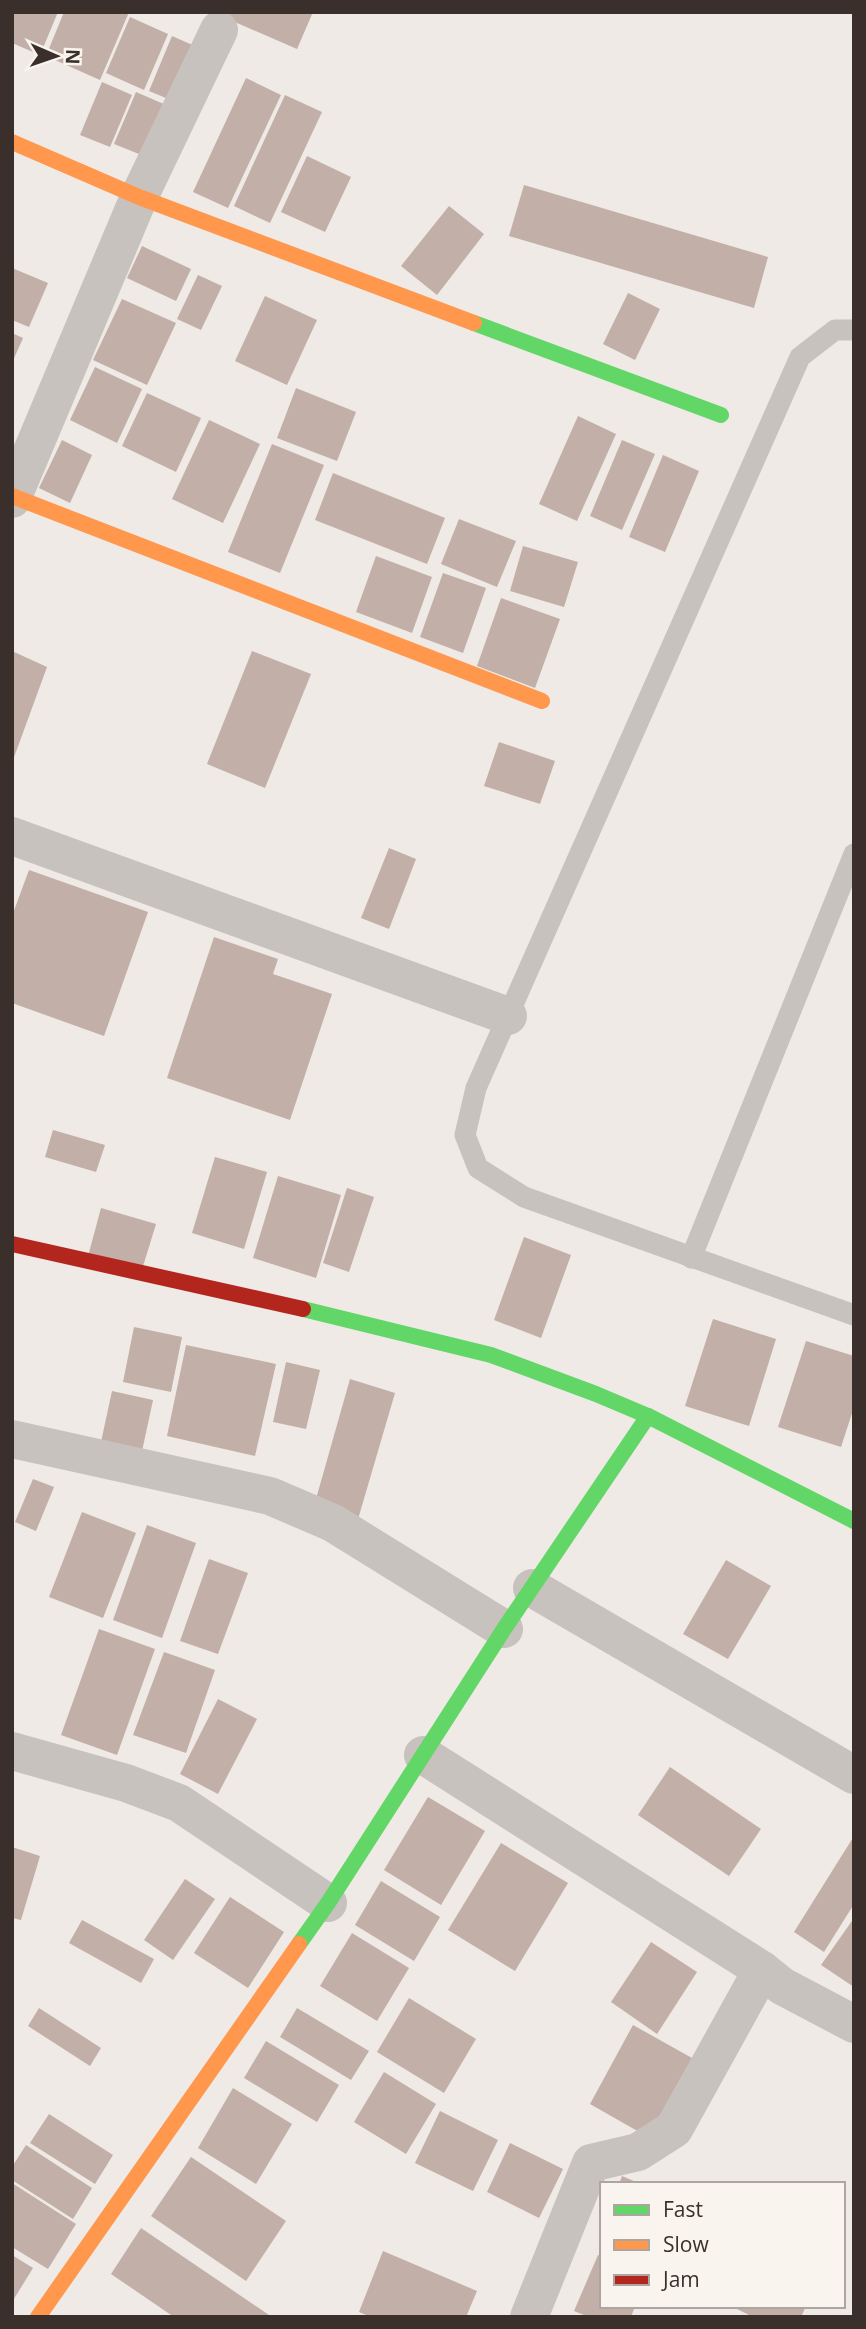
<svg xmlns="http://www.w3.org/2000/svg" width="866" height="2329" viewBox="0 0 866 2329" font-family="'Open Sans',sans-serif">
	<rect width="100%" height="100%" fill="#efeae5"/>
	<g fill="#c2afa7">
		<path d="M 12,12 L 58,12 L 40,55 L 12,43 Z"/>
		<path d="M 64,12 L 129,12 L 100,80 L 46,56 Z"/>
		<path d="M 212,12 L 313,12 L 297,49 Z"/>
		<path d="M 130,17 L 168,34 L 144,90 L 106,73 Z"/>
		<path d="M 172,36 L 197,47 L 173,101 L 149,91 Z"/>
		<path d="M 246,78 L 281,95 L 228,208 L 193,192 Z"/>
		<path d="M 102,82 L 132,95 L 110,147 L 80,135 Z"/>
		<path d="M 136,92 L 166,105 L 144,156 L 114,144 Z"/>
		<path d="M 285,95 L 322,112 L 270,223 L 234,206 Z"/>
		<path d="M 307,156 L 351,177 L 325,232 L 281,212 Z"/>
		<path d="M 524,185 L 768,257 L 754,308 L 509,236 Z"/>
		<path d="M 449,206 L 484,234 L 437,295 L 401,266 Z"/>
		<path d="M 142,246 L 191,269 L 176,301 L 127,278 Z"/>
		<path d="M 12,268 L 48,283 L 29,327 L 12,320 Z"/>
		<path d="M 198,275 L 222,286 L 201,330 L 177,319 Z"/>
		<path d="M 628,293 L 660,309 L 635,360 L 603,344 Z"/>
		<path d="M 265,296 L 317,320 L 287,385 L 235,361 Z"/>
		<path d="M 122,299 L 176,323 L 147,385 L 93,360 Z"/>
		<path d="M 12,333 L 23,338 L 12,363 Z"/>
		<path d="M 95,367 L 142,389 L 117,443 L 70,420 Z"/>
		<path d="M 296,388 L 356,412 L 337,461 L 277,438 Z"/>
		<path d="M 147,393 L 201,418 L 176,472 L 122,446 Z"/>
		<path d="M 578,416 L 616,434 L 577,521 L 539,504 Z"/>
		<path d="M 209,420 L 260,444 L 223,523 L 172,499 Z"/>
		<path d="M 62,440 L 92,455 L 70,503 L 39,488 Z"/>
		<path d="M 622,440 L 655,454 L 622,530 L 590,516 Z"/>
		<path d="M 272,444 L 324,465 L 280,573 L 228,552 Z"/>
		<path d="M 663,455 L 699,471 L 665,552 L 629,537 Z"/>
		<path d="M 333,473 L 445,518 L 427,564 L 315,520 Z"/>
		<path d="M 459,519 L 516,541 L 497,587 L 441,564 Z"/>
		<path d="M 523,546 L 578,562 L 564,607 L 510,591 Z"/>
		<path d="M 376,556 L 432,577 L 412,633 L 356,612 Z"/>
		<path d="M 443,573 L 486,588 L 463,653 L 420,637 Z"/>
		<path d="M 501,598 L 560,619 L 535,688 L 477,666 Z"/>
		<path d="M 12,651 L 47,667 L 13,760 L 12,760 Z"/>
		<path d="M 252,651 L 311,674 L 265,788 L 207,764 Z"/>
		<path d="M 499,742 L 555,761 L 540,804 L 484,786 Z"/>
		<path d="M 389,848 L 416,859 L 389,929 L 361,918 Z"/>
		<path d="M 29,870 L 148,912 L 104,1036 L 12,1003 L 12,916 Z"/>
		<path d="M 214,937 L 278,959 L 273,974 L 332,994 L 290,1120 L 167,1078 Z"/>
		<path d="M 53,1130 L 105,1145 L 96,1172 L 45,1157 Z"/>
		<path d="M 215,1157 L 267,1172 L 244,1249 L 192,1233 Z"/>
		<path d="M 278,1176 L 341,1195 L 316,1278 L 253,1258 Z"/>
		<path d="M 347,1188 L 374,1197 L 349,1272 L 323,1263 Z"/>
		<path d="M 101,1208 L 156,1224 L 140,1276 L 87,1260 Z"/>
		<path d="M 524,1237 L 571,1255 L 541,1338 L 494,1320 Z"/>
		<path d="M 713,1319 L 776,1339 L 749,1426 L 685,1406 Z"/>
		<path d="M 134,1327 L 182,1337 L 171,1392 L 123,1382 Z"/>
		<path d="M 806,1341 L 854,1356 L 854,1407 L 841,1447 L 778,1427 Z"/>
		<path d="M 186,1345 L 276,1364 L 255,1456 L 167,1436 Z"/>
		<path d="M 286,1362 L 320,1370 L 306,1429 L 273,1422 Z"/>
		<path d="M 350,1379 L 395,1393 L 356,1526 L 312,1513 Z"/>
		<path d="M 112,1391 L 153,1400 L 142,1451 L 101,1442 Z"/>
		<path d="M 33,1479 L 54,1487 L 36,1531 L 15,1522 Z"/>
		<path d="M 82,1512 L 136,1533 L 103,1618 L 49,1597 Z"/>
		<path d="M 147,1525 L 196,1543 L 162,1638 L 113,1620 Z"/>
		<path d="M 209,1559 L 248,1573 L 218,1654 L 180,1641 Z"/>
		<path d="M 726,1560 L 771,1586 L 728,1659 L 683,1634 Z"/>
		<path d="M 99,1629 L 155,1649 L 117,1755 L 61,1735 Z"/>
		<path d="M 164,1652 L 215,1670 L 186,1753 L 133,1735 Z"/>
		<path d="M 218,1699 L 257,1719 L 218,1794 L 180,1774 Z"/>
		<path d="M 670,1767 L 761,1829 L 729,1876 L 638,1815 Z"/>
		<path d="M 428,1797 L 485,1831 L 441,1905 L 384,1870 Z"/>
		<path d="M 854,1836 L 854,1904 L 824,1952 L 794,1932 Z"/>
		<path d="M 501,1843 L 568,1883 L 515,1971 L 448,1930 Z"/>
		<path d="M 12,1847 L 40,1856 L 21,1920 L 12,1918 Z"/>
		<path d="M 185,1879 L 215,1899 L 173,1960 L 144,1940 Z"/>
		<path d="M 381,1881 L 440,1917 L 414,1961 L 355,1925 Z"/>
		<path d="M 230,1897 L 284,1932 L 248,1988 L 194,1953 Z"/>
		<path d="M 854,1918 L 854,1987 L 821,1965 Z"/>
		<path d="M 82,1920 L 154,1959 L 141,1983 L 69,1943 Z"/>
		<path d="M 352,1933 L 409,1968 L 377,2021 L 320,1986 Z"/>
		<path d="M 651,1942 L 697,1972 L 657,2034 L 611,2002 Z"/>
		<path d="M 409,1998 L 476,2039 L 444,2093 L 377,2052 Z"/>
		<path d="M 39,2008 L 101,2048 L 90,2066 L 28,2026 Z"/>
		<path d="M 297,2008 L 369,2051 L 351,2080 L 280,2037 Z"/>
		<path d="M 633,2025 L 692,2058 L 648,2137 L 590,2104 Z"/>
		<path d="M 266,2041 L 339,2085 L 317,2122 L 244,2078 Z"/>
		<path d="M 384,2072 L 436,2104 L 406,2154 L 354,2122 Z"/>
		<path d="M 233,2088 L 292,2124 L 256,2184 L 198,2148 Z"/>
		<path d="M 440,2111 L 498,2140 L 473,2191 L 415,2163 Z"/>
		<path d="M 49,2114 L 113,2155 L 95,2184 L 30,2143 Z"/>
		<path d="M 510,2143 L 563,2169 L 539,2218 L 487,2192 Z"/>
		<path d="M 26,2145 L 92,2188 L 73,2219 L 12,2180 L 12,2167 Z"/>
		<path d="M 191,2157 L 286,2221 L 246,2281 L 151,2216 Z"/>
		<path d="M 622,2176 L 641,2184 L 619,2184 Z"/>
		<path d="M 12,2183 L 76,2224 L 48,2269 L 12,2247 Z"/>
		<path d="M 141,2228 L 272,2317 L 174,2317 L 111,2274 Z"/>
		<path d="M 383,2251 L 477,2291 L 466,2317 L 371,2317 L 359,2312 Z"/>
		<path d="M 12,2255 L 33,2268 L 12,2302 Z"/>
		<path d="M 598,2255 L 602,2256 L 602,2306 L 635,2306 L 631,2317 L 589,2317 L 574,2311 Z"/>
		<path d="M 731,2306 L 806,2306 L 801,2317 L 753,2317 Z"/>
	</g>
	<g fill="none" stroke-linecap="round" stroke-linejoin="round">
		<g stroke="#c8c2be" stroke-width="21">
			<path d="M 854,330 L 835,330 L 800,357 L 476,1088 L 465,1135 L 478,1168 L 524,1197 L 854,1315"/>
			<path d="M 691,1258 L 854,854"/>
		</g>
		<g stroke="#c8c2be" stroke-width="38">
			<path d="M 12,499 L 139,197 L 219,30"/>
			<path d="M 12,836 L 508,1016"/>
			<path d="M 12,1439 L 270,1496 L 333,1523 L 504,1629"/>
			<path d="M 532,1588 L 854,1775"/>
			<path d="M 12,1751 L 126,1783 L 179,1803 L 328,1903"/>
			<path d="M 423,1755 L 762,1970 L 782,1986 L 854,2024"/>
			<path d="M 529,2317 L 591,2163 L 638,2152 L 674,2129 L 762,1970"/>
		</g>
		<g stroke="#63d668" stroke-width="16">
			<path d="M 474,323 L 721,415"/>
			<path d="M 303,1309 L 491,1355 L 596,1394 L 648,1416 L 854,1521"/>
			<path d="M 299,1944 L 328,1903 L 504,1629 L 648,1416"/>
		</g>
		<g stroke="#ff974d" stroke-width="16">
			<path d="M 12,142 L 139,197 L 474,323"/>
			<path d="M 12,496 L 542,701"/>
			<path d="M 38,2317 L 299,1944"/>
		</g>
		<path stroke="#b3261e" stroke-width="16" d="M 12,1244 L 303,1309"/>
	</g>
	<rect width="866" height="2329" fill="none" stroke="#3a2f2b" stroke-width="28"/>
	<rect x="600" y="2182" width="245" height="126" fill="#faf4ee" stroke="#ada5a0" stroke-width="2"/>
	<rect x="614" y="2205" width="35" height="10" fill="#63d668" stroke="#ada5a0" stroke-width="2"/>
	<text x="663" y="2217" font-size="21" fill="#3a2f2b">Fast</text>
	<rect x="614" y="2240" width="35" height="10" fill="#ff974d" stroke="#ada5a0" stroke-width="2"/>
	<text x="663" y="2252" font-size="21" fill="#3a2f2b">Slow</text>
	<rect x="614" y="2275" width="35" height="10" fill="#b3261e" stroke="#ada5a0" stroke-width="2"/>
	<text x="663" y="2287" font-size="21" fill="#3a2f2b">Jam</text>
	<g transform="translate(56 56) rotate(92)" stroke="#faf4ee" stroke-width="5" paint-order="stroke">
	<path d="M0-5L12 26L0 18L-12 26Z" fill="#3a2f2b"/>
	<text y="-10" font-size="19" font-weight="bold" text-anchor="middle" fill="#3a2f2b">N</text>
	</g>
</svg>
